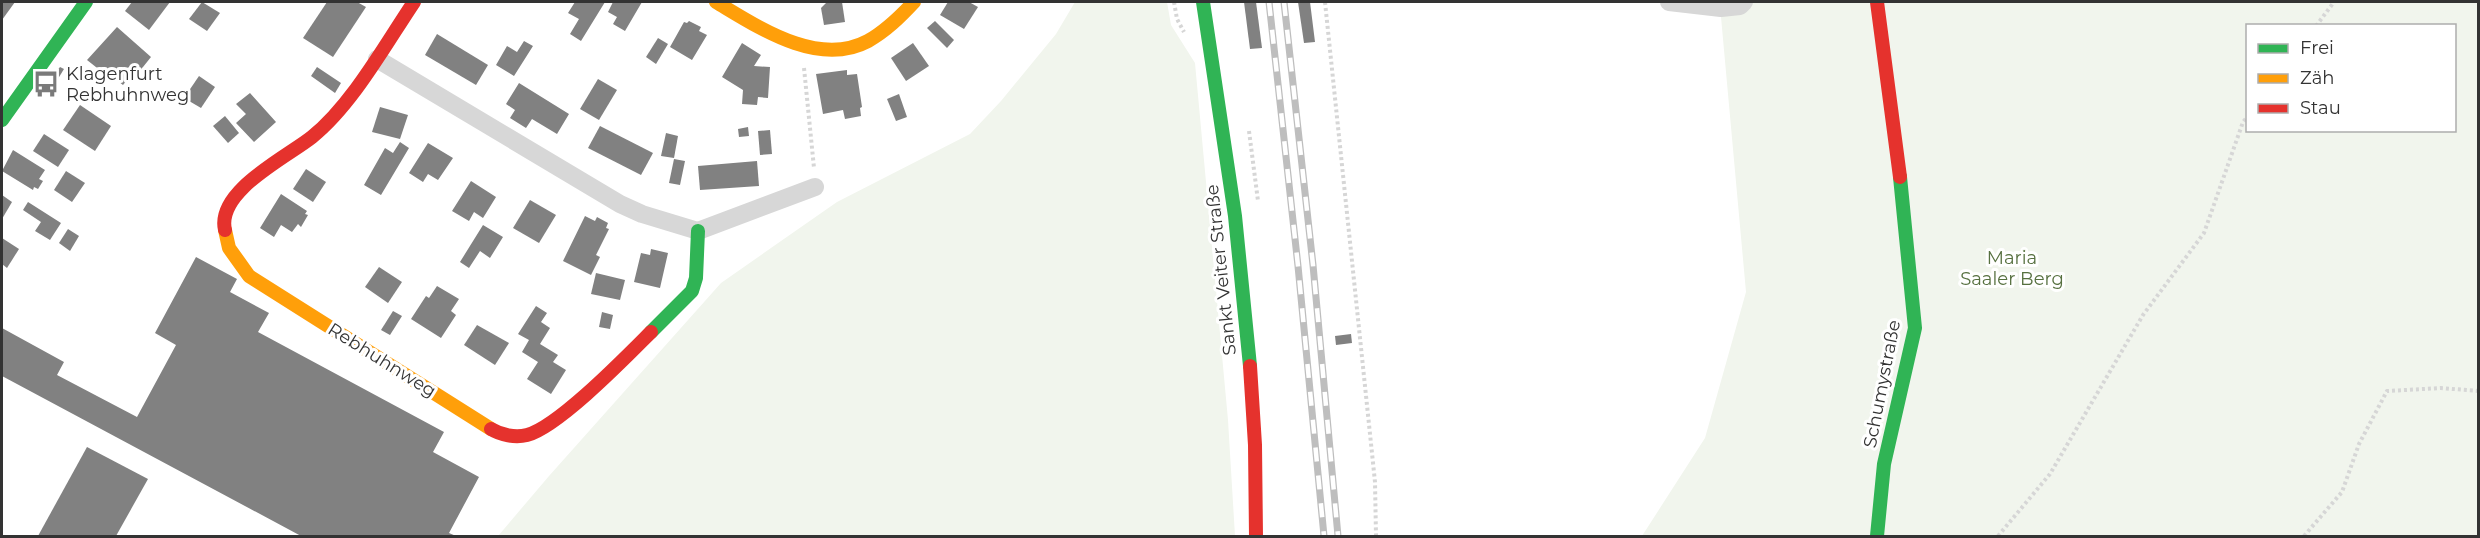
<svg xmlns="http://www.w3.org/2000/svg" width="2480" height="538" viewBox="0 0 2480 538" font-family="Montserrat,sans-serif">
	<rect width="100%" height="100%" fill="#fff"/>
	<g fill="#f1f5ed" fill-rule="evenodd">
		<path d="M 1075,2 L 1167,2 L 1171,25 L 1195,63 L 1228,420 L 1235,536 L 498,536 L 549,476 L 721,283 L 837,202 L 970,134 L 1001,101 L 1056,34 Z"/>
		<path d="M 1733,2 L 2478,2 L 2478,536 L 1642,536 L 1705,438 L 1746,292 L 1721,17 ZM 2248,26 L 2454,26 L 2454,130 L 2248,130 Z"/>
	</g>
	<g fill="#818181">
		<path d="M 2,2 L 15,2 L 2,20 Z"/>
		<path d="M 132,2 L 170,2 L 149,30 L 125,11 Z"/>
		<path d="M 202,2 L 220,13 L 207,31 L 189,19 Z"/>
		<path d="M 327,2 L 357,2 L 366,7 L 333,57 L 303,38 Z"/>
		<path d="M 575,2 L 605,2 L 581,41 L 570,34 L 579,19 L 568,13 Z"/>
		<path d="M 613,2 L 642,2 L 625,31 L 613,24 L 617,17 L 608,12 Z"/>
		<path d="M 842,2 L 845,22 L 824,25 L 821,8 L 826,3 Z"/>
		<path d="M 948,2 L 969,2 L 978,7 L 964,29 L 940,15 Z"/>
		<path d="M 1244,2 L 1256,2 L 1262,48 L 1250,49 Z"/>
		<path d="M 1298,2 L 1310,2 L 1315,42 L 1304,43 Z"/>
		<path d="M 689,21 L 701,27 L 699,31 L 707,35 L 692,60 L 670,47 L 684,22 L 687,23 Z"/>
		<path d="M 935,21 L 954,40 L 947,48 L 927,28 Z"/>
		<path d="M 117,27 L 151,57 L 135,77 L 132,74 L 123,85 L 108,73 L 106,75 L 87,60 Z"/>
		<path d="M 437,34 L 488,65 L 476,85 L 425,55 Z"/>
		<path d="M 658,38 L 668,44 L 656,64 L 646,57 Z"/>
		<path d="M 524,41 L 533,46 L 514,76 L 496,65 L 507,46 L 517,52 Z"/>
		<path d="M 742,43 L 761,55 L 754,66 L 770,67 L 768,98 L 758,97 L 757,105 L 742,104 L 743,90 L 722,77 Z"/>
		<path d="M 913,43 L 929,66 L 906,81 L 891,58 Z"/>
		<path d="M 60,67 L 64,69 L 56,82 L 51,79 Z"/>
		<path d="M 317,67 L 341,83 L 335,93 L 311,76 Z"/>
		<path d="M 847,70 L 847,75 L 857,74 L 862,107 L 860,108 L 861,116 L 845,119 L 843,110 L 823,114 L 816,74 Z"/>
		<path d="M 199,76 L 215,87 L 201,108 L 184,98 Z"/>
		<path d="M 598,79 L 617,90 L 599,120 L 580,109 Z"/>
		<path d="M 519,83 L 569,114 L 557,134 L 532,119 L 526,128 L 510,118 L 515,110 L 506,104 Z"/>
		<path d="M 250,93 L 276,122 L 254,142 L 236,123 L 246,114 L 236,104 Z"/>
		<path d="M 899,94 L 907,117 L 896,121 L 887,99 Z"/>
		<path d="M 80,105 L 111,126 L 95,151 L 63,130 Z"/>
		<path d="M 380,107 L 408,115 L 400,139 L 372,132 Z"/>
		<path d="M 225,116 L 239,133 L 228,143 L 213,126 Z"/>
		<path d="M 600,126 L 653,153 L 641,175 L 588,148 Z"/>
		<path d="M 748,127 L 749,136 L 739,137 L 738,129 Z"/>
		<path d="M 770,130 L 772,154 L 760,155 L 758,131 Z"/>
		<path d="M 666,133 L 678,136 L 674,158 L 661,156 Z"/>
		<path d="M 44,134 L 69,150 L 58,167 L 33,151 Z"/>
		<path d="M 400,142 L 409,148 L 381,195 L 364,185 L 385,148 L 393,153 Z"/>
		<path d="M 428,143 L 453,158 L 438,180 L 428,174 L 423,182 L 409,173 Z"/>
		<path d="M 13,150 L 45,170 L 39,179 L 43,181 L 38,189 L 34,187 L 33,190 L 2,171 Z"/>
		<path d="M 674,159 L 685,161 L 680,185 L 669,183 Z"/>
		<path d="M 757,161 L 759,186 L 700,190 L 698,166 Z"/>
		<path d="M 306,169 L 326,182 L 313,202 L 293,189 Z"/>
		<path d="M 66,171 L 85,183 L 72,202 L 54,190 Z"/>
		<path d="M 471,181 L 496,197 L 483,218 L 474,212 L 469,221 L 452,211 Z"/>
		<path d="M 281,194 L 307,211 L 305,214 L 308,215 L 301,227 L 298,224 L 292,232 L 281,225 L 274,237 L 260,228 Z"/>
		<path d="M 2,195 L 12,202 L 2,219 Z"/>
		<path d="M 530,200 L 556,215 L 539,243 L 513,228 Z"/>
		<path d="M 28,202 L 61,223 L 50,240 L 35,231 L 41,222 L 23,210 Z"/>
		<path d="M 585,216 L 595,221 L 597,217 L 608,223 L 606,228 L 609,229 L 596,255 L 600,257 L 591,275 L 563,261 Z"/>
		<path d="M 483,225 L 503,237 L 490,258 L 480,251 L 469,268 L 460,262 Z"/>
		<path d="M 68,229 L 79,236 L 70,251 L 59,243 Z"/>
		<path d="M 2,238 L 19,249 L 7,268 L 2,264 Z"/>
		<path d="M 651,249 L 668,253 L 660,288 L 634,282 L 641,253 L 650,255 Z"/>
		<path d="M 196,257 L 237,279 L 230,292 L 269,313 L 258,332 L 444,432 L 433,452 L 479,477 L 449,533 L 456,536 L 301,536 L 2,376 L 2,328 L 64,362 L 57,375 L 137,417 L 176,345 L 155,333 Z"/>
		<path d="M 379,267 L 402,282 L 388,303 L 365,287 Z"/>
		<path d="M 596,273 L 625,280 L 620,300 L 591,294 Z"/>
		<path d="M 437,286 L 459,299 L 451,311 L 456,315 L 441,338 L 411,319 L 426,296 L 429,298 Z"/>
		<path d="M 536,306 L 547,313 L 541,322 L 550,328 L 540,344 L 558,355 L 553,362 L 566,370 L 551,394 L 527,379 L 538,362 L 522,352 L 529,340 L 518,334 Z"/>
		<path d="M 393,311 L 402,316 L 390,335 L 381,330 Z"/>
		<path d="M 602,312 L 613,315 L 610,329 L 599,327 Z"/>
		<path d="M 477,325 L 509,343 L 495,365 L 464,345 Z"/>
		<path d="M 1351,334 L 1352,343 L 1336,345 L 1335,336 Z"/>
		<path d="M 87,447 L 148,479 L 116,536 L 38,536 Z"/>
	</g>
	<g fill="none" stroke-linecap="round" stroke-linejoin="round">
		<g stroke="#d6d6d6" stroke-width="4" stroke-dasharray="3 3" stroke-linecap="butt">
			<path d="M 1174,2 L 1177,19 L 1184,32"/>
			<path d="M 1325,2 L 1375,482 L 1376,536"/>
			<path d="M 2316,26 L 2334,2"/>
			<path d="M 804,68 L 814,168"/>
			<path d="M 1249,131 L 1258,201"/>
			<path d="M 1998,536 L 2050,474 L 2143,315 L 2204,233 L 2243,122 L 2248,116"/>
			<path d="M 2304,536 L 2342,492 L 2359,444 L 2387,391 L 2441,388 L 2478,391"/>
		</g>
		<g stroke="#d7d7d7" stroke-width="18">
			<path d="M 1669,2 L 1721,8 L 1740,6 L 1744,2"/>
			<path d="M 377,59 L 620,204 L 642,214 L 698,231 L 815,187"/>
		</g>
		<g stroke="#30b455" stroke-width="14">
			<path d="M 1203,2 L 1235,216 L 1250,366"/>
			<path d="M 2,120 L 86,2"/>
			<path d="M 651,332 L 692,291 L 696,278 L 698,231"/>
			<path d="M 1877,536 L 1884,464 L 1915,328 L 1900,177"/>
		</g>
		<g stroke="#ff9f0a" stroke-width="14">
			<path d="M 716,2 C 758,27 818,68 868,41 C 886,31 900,17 914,2"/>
			<path d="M 225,230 L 229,248 L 249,276 L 491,429"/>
		</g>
		<g stroke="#e5322d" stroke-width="14">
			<path d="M 1877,2 L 1900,177"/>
			<path d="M 225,230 C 216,191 287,157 312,137 C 352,105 385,45 414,2"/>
			<path d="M 1250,366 L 1255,445 L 1256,536"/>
			<path d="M 491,429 C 501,435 515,438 527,435 C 558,427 626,357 651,332"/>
		</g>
		<g stroke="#bebebe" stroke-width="7">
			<g id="rail">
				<path d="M 1269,2 L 1298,266 L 1324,536"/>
				<path d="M 1284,2 L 1313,265 L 1338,536"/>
			</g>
		</g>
		<use href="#rail" stroke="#fff" stroke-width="4.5" stroke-dasharray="14" stroke-linecap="butt"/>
	</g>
	<defs>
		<g id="bus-bare" transform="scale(2.07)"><path d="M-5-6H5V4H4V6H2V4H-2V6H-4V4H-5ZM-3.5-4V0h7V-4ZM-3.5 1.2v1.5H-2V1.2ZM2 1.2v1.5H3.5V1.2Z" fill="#7a7a7a" stroke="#fff" stroke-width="2.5" paint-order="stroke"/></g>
	</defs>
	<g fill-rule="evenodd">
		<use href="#bus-bare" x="46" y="84"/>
	</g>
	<g text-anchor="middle" stroke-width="6" stroke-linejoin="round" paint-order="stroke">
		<g font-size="18" fill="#333" stroke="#fff" text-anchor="start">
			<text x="66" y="80">Klagenfurt<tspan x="66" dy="21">Rebhuhnweg</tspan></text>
		</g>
		<g font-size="18" fill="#56703f" stroke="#fff">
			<text x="2012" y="264">Maria<tspan x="2012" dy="21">Saaler Berg</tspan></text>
		</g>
		<g font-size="18" fill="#333" stroke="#fff">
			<text transform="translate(1221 270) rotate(-96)" y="6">Sankt Veiter Straße</text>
			<text transform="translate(382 360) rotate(32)" y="6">Rebhuhnweg</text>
			<text transform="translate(1882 384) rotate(-79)" y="6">Schumystraße</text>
		</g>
	</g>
	<rect width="2480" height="538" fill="none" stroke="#333333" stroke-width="6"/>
	<rect x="2246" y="24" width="210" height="108" fill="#ffffff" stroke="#adadad" stroke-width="1.5"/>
	<rect x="2258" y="44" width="30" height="9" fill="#30b455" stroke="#adadad" stroke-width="1.5"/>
	<text x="2300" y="54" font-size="18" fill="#333333">Frei</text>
	<rect x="2258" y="74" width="30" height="9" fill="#ff9f0a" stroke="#adadad" stroke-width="1.5"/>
	<text x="2300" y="84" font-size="18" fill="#333333">Zäh</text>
	<rect x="2258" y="104" width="30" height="9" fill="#e5322d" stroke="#adadad" stroke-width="1.5"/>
	<text x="2300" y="114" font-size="18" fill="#333333">Stau</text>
</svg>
